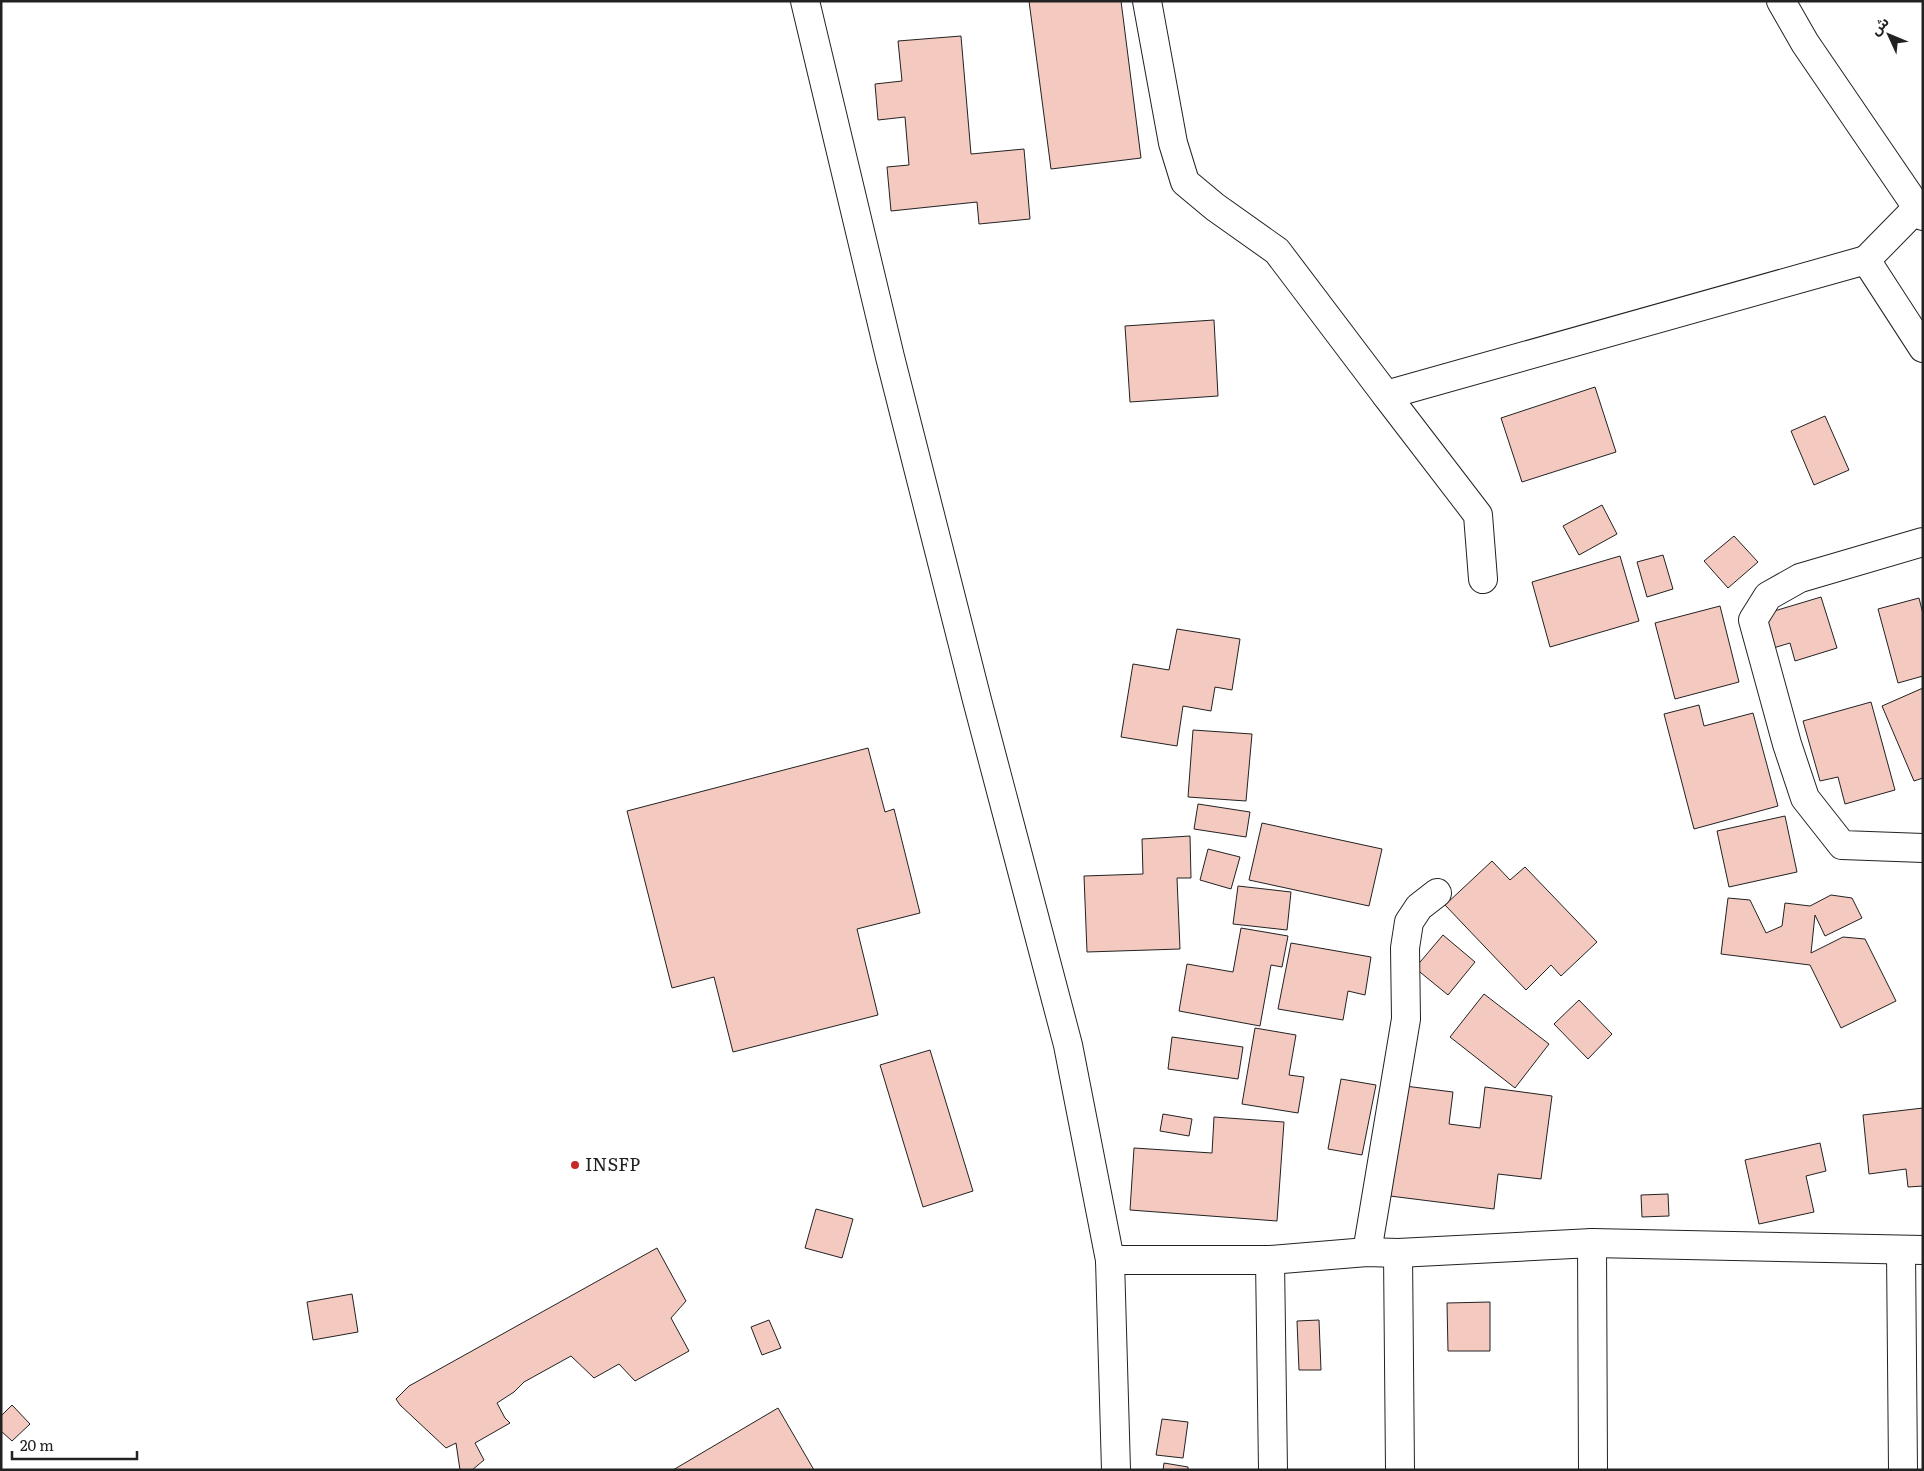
<svg xmlns="http://www.w3.org/2000/svg" width="1924" height="1471" viewBox="0 0 1924 1471" font-family="Literata,'Noto Sans Arabic',serif">
	<rect width="100%" height="100%" fill="#fff"/>
	<g fill="#f3c9c0" stroke="#222">
		<path d="M 1029,1 L 1121,1 L 1141,158 L 1051,169 Z"/>
		<path d="M 961,36 L 971,154 L 1024,149 L 1030,219 L 979,224 L 977,202 L 891,211 L 887,167 L 909,165 L 905,117 L 878,120 L 875,84 L 902,81 L 898,41 Z"/>
		<path d="M 1214,320 L 1218,396 L 1130,402 L 1125,326 Z"/>
		<path d="M 1595,387 L 1616,452 L 1522,482 L 1501,418 Z"/>
		<path d="M 1825,416 L 1849,470 L 1814,485 L 1791,431 Z"/>
		<path d="M 1602,505 L 1617,534 L 1579,555 L 1563,526 Z"/>
		<path d="M 1734,536 L 1758,562 L 1728,588 L 1704,561 Z"/>
		<path d="M 1663,555 L 1673,589 L 1647,597 L 1637,562 Z"/>
		<path d="M 1620,556 L 1639,621 L 1550,647 L 1532,582 Z"/>
		<path d="M 1821,597 L 1837,648 L 1795,661 L 1790,643 L 1770,649 L 1761,615 Z"/>
		<path d="M 1919,598 L 1923,614 L 1923,676 L 1898,683 L 1878,609 Z"/>
		<path d="M 1720,606 L 1739,682 L 1675,699 L 1655,623 Z"/>
		<path d="M 1177,629 L 1240,639 L 1232,690 L 1215,687 L 1211,711 L 1183,706 L 1177,746 L 1121,737 L 1133,664 L 1169,670 Z"/>
		<path d="M 1923,688 L 1923,778 L 1914,781 L 1882,706 Z"/>
		<path d="M 1871,702 L 1895,790 L 1845,804 L 1838,777 L 1820,781 L 1803,721 Z"/>
		<path d="M 1699,705 L 1704,726 L 1753,713 L 1778,806 L 1694,829 L 1664,714 Z"/>
		<path d="M 1193,730 L 1252,734 L 1246,801 L 1188,797 Z"/>
		<path d="M 868,748 L 885,812 L 894,809 L 920,913 L 857,929 L 878,1015 L 733,1052 L 714,977 L 672,988 L 627,811 Z"/>
		<path d="M 1198,804 L 1250,812 L 1246,837 L 1194,829 Z"/>
		<path d="M 1785,816 L 1797,872 L 1729,887 L 1717,831 Z"/>
		<path d="M 1262,823 L 1382,849 L 1369,906 L 1249,880 Z"/>
		<path d="M 1190,836 L 1191,878 L 1177,878 L 1180,949 L 1087,952 L 1084,876 L 1143,874 L 1142,839 Z"/>
		<path d="M 1208,849 L 1240,857 L 1231,889 L 1200,880 Z"/>
		<path d="M 1492,861 L 1510,880 L 1525,867 L 1597,942 L 1561,976 L 1551,965 L 1526,990 L 1445,905 Z"/>
		<path d="M 1238,886 L 1291,892 L 1287,930 L 1233,924 Z"/>
		<path d="M 1831,895 L 1852,898 L 1862,918 L 1825,936 L 1815,915 L 1811,953 L 1843,937 L 1865,939 L 1896,1001 L 1841,1028 L 1810,965 L 1721,954 L 1728,898 L 1750,900 L 1766,933 L 1782,926 L 1785,903 L 1810,906 Z"/>
		<path d="M 1241,928 L 1288,936 L 1282,967 L 1271,965 L 1260,1026 L 1179,1011 L 1187,964 L 1233,972 Z"/>
		<path d="M 1443,935 L 1475,962 L 1448,995 L 1415,968 Z"/>
		<path d="M 1291,943 L 1371,957 L 1365,995 L 1348,991 L 1343,1020 L 1278,1009 Z"/>
		<path d="M 1484,994 L 1549,1044 L 1515,1088 L 1450,1037 Z"/>
		<path d="M 1579,1000 L 1612,1034 L 1588,1059 L 1554,1024 Z"/>
		<path d="M 1255,1028 L 1296,1035 L 1289,1075 L 1304,1077 L 1298,1113 L 1242,1104 Z"/>
		<path d="M 1172,1037 L 1243,1047 L 1238,1079 L 1168,1069 Z"/>
		<path d="M 930,1050 L 973,1191 L 923,1207 L 880,1065 Z"/>
		<path d="M 1341,1079 L 1376,1085 L 1362,1155 L 1328,1149 Z"/>
		<path d="M 1405,1086 L 1453,1092 L 1449,1124 L 1480,1128 L 1485,1087 L 1552,1096 L 1541,1179 L 1498,1174 L 1494,1209 L 1390,1196 Z"/>
		<path d="M 1923,1108 L 1923,1186 L 1908,1187 L 1906,1169 L 1869,1174 L 1863,1115 Z"/>
		<path d="M 1163,1114 L 1192,1119 L 1189,1136 L 1160,1131 Z"/>
		<path d="M 1214,1117 L 1284,1122 L 1277,1221 L 1130,1210 L 1134,1148 L 1212,1153 Z"/>
		<path d="M 1820,1143 L 1826,1171 L 1806,1176 L 1814,1212 L 1759,1224 L 1745,1160 Z"/>
		<path d="M 1668,1194 L 1669,1216 L 1642,1217 L 1641,1195 Z"/>
		<path d="M 816,1209 L 853,1219 L 842,1258 L 805,1248 Z"/>
		<path d="M 657,1248 L 686,1301 L 671,1318 L 689,1351 L 635,1381 L 619,1364 L 594,1378 L 571,1356 L 524,1382 L 514,1392 L 497,1403 L 505,1418 L 510,1423 L 475,1443 L 484,1460 L 472,1470 L 460,1470 L 456,1443 L 446,1448 L 400,1405 L 396,1399 L 409,1386 Z"/>
		<path d="M 352,1294 L 358,1332 L 313,1340 L 307,1302 Z"/>
		<path d="M 1490,1302 L 1490,1351 L 1448,1351 L 1447,1303 Z"/>
		<path d="M 769,1320 L 781,1348 L 762,1355 L 751,1327 Z"/>
		<path d="M 1319,1320 L 1321,1370 L 1299,1370 L 1297,1321 Z"/>
		<path d="M 12,1405 L 30,1424 L 12,1441 L 1,1431 L 1,1416 Z"/>
		<path d="M 778,1408 L 814,1470 L 673,1470 Z"/>
		<path d="M 1162,1419 L 1188,1422 L 1183,1458 L 1156,1455 Z"/>
		<path d="M 1164,1463 L 1188,1467 L 1188,1470 L 1163,1470 Z"/>
	</g>
	<g fill="none" stroke-linecap="round" stroke-linejoin="round">
		<g stroke="#222" stroke-width="30">
			<g id="minor">
				<path d="M 1147,1 L 1173,143 L 1185,182 L 1215,207 L 1277,251 L 1386,395"/>
				<path d="M 1917,208 L 1866,260 L 1923,348"/>
				<path d="M 1923,542 L 1800,578 L 1768,596 L 1753,620 L 1787,744 L 1805,798 L 1842,845 L 1923,848"/>
				<path d="M 1483,579 L 1478,515 L 1386,395 L 1866,260"/>
				<path d="M 1592,1243 L 1593,1470"/>
				<path d="M 1901,1251 L 1903,1470"/>
				<path d="M 1367,1252 L 1406,1019 L 1405,948 L 1409,922 L 1419,907 L 1437,893"/>
				<path d="M 1398,1253 L 1400,1470"/>
				<path d="M 1110,1260 L 1270,1260 L 1367,1252 L 1398,1253 L 1592,1243 L 1923,1250"/>
				<path d="M 1270,1260 L 1273,1470"/>
			</g>
		</g>
		<g stroke="#222" stroke-width="30">
			<path id="tertiary" d="M 805,1 L 890,357 L 977,700 L 1068,1045 L 1110,1260 L 1116,1470"/>
		</g>
		<g stroke="#222" stroke-width="30">
			<path id="primary" d="M 1781,1 L 1805,43 L 1923,216"/>
		</g>
		<use href="#minor" stroke="#fff" stroke-width="28"/>
		<use href="#tertiary" stroke="#fff" stroke-width="28"/>
		<use href="#primary" stroke="#fff" stroke-width="28"/>
	</g>
	<circle fill="#c62828" stroke="#fff" stroke-width="2" cx="575" cy="1165" r="5"/>
	<g text-anchor="middle" stroke-width="4" stroke-linejoin="round" paint-order="stroke">
		<g font-size="18" fill="#222" stroke="#fff" text-anchor="start">
			<text x="585" y="1171">INSFP</text>
		</g>
	</g>
	<rect width="1924" height="1471" fill="none" stroke="#222222" stroke-width="5"/>
	<g transform="translate(1889 35) rotate(314)" stroke="#ffffff" stroke-width="4" paint-order="stroke">
	<path d="M0-4L9 19L0 12L-9 19Z" fill="#222222"/>
	<text y="-8" font-size="14" font-weight="bold" text-anchor="middle" fill="#222222">ش</text>
	</g>
	<path d="M12 1451v8h125v-8" fill="none" stroke="#222222" stroke-width="2.5"/>
	<text x="20" y="1451" font-size="15" fill="#222222" stroke="#ffffff" stroke-width="4" paint-order="stroke">20 m</text>
</svg>
